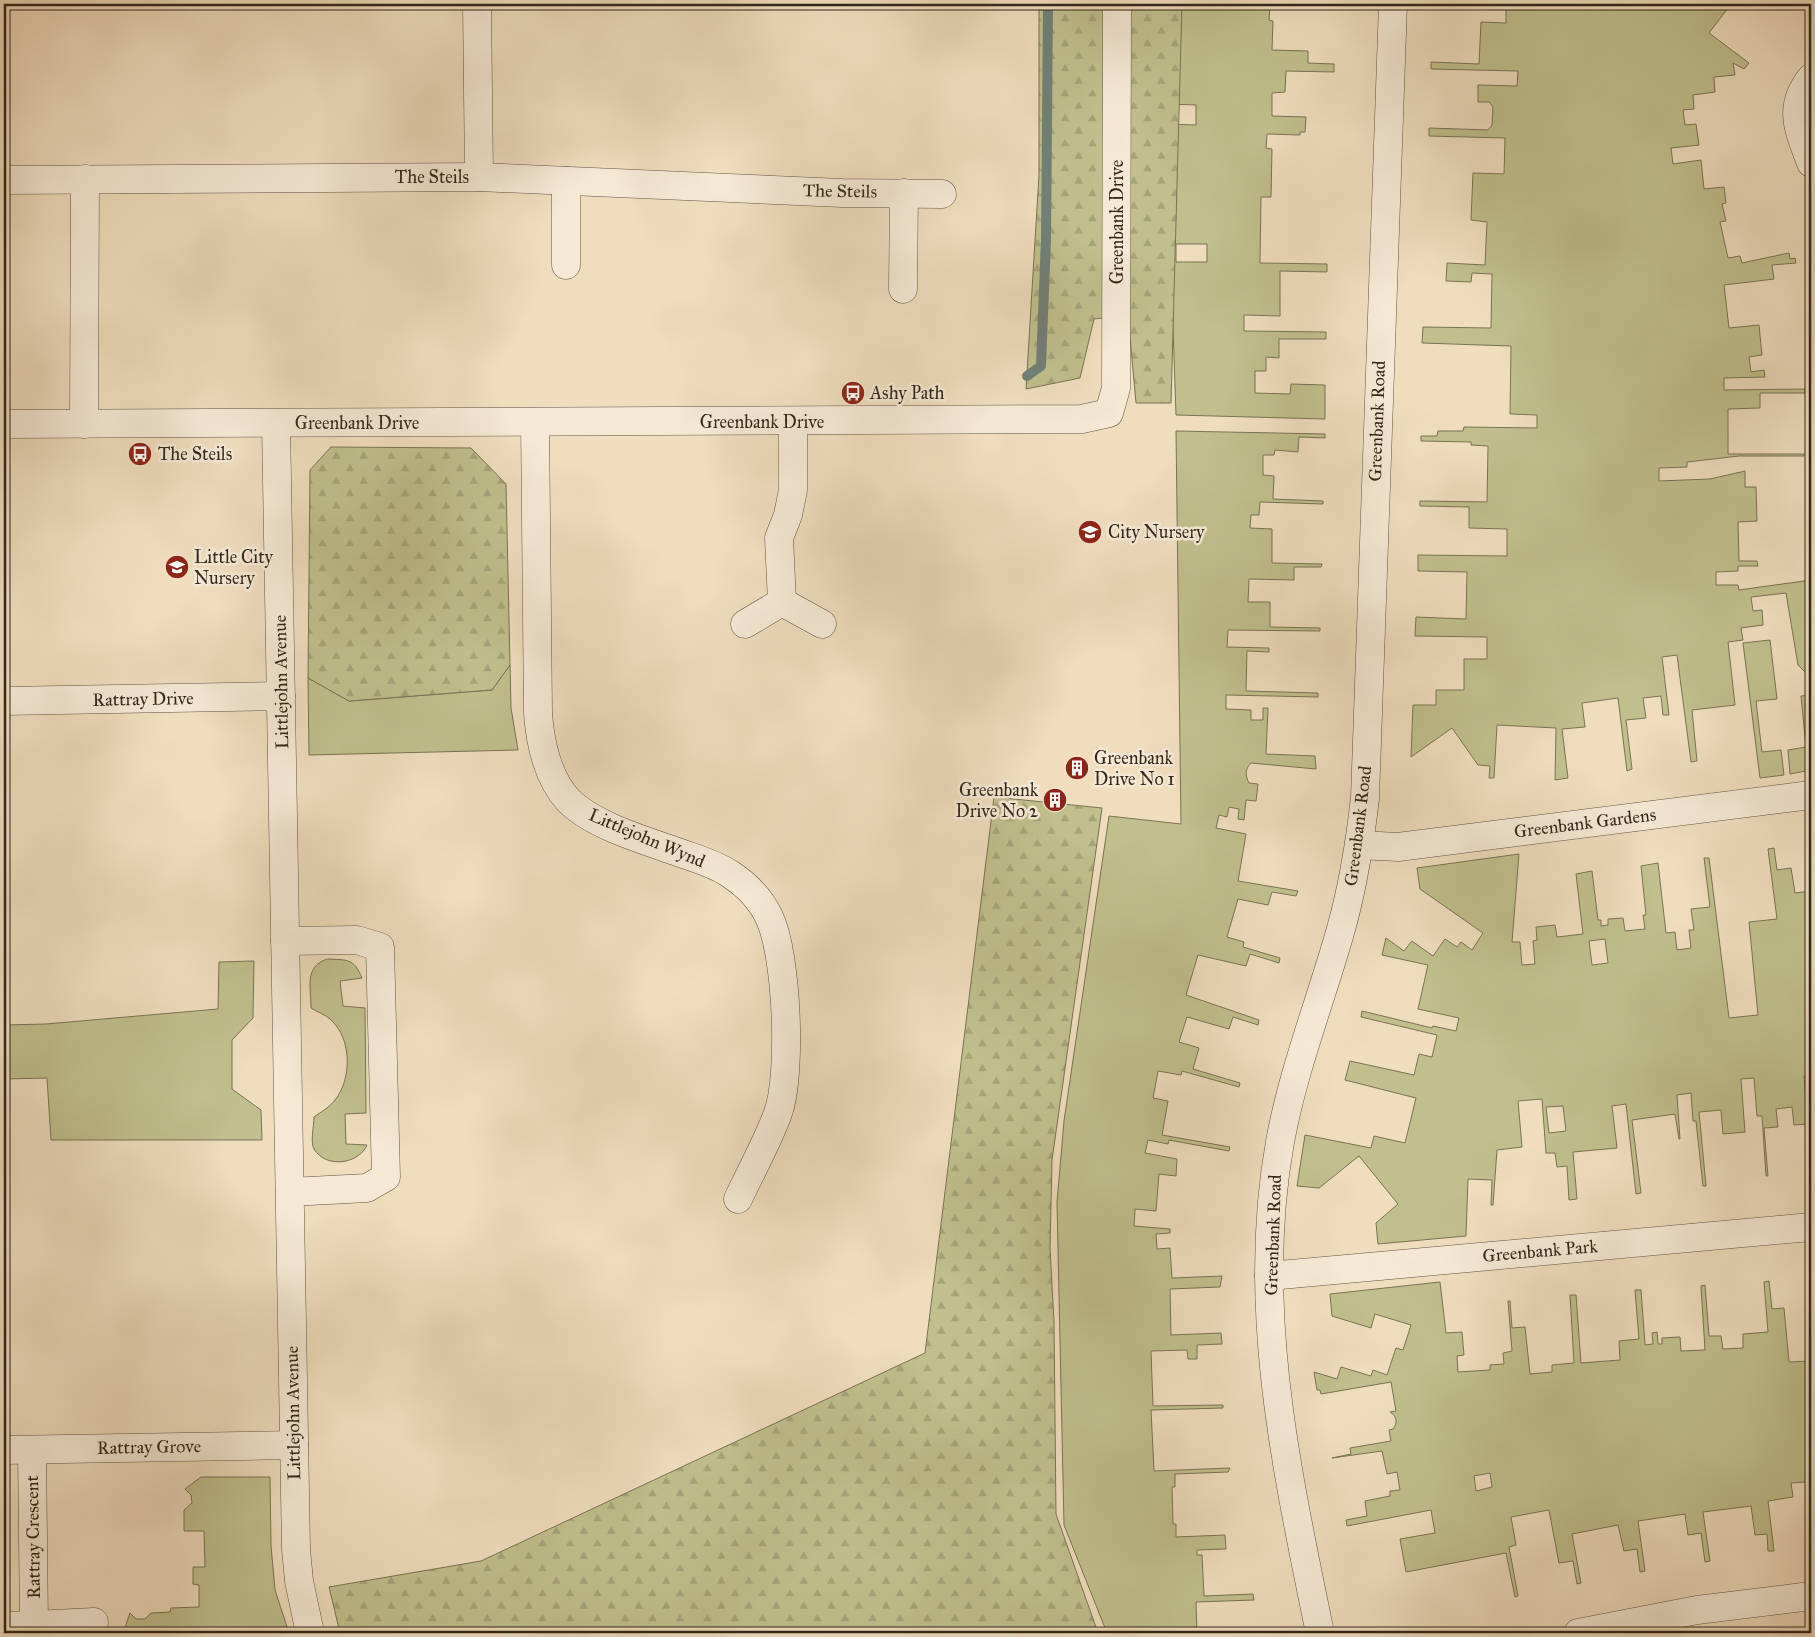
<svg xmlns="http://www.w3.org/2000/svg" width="1815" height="1637" viewBox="0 0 1815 1637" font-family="'IM FELL Great Primer',serif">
	<defs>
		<pattern id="forest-firs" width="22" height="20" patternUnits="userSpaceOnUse" patternTransform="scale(1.25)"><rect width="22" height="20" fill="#c0bf8d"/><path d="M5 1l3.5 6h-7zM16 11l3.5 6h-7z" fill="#a5a479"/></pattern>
	</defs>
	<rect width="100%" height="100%" fill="#efddbe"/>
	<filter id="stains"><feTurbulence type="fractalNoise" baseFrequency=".004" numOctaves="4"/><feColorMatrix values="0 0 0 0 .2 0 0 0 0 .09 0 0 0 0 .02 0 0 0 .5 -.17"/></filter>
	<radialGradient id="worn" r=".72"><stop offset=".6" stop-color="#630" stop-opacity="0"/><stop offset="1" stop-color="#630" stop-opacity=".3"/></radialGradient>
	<g fill="#c0bf8d" stroke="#797354" fill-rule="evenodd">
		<path d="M 1172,4 L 1270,4 L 1269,20 L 1273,21 L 1272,50 L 1308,51 L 1308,63 L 1334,64 L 1334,72 L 1286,71 L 1285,92 L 1272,93 L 1272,116 L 1306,117 L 1305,132 L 1300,132 L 1300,135 L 1267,134 L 1266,148 L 1272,149 L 1271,197 L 1261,197 L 1260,263 L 1327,264 L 1327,272 L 1280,271 L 1280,316 L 1244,315 L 1244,331 L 1326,332 L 1326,339 L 1279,339 L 1279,358 L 1266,357 L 1266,371 L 1255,371 L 1255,393 L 1290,394 L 1291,384 L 1325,385 L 1325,419 L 1176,415 L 1166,124 L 1196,125 L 1196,105 L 1167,104 ZM 1176,244 L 1207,244 L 1207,262 L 1176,262 Z"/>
		<path d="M 1465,4 L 1731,4 L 1709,33 L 1749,63 L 1744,69 L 1733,63 L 1735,75 L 1714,77 L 1715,92 L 1693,95 L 1694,109 L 1683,110 L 1685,125 L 1696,124 L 1699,145 L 1671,148 L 1673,164 L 1701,160 L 1704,189 L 1724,187 L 1726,203 L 1722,204 L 1726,221 L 1720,222 L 1728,258 L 1740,256 L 1742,263 L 1789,253 L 1790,259 L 1795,258 L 1796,263 L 1772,265 L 1774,279 L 1724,285 L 1729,328 L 1759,325 L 1762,355 L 1749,357 L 1751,372 L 1764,370 L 1765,377 L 1724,378 L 1724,390 L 1805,389 L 1805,393 L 1760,393 L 1760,408 L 1728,409 L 1728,454 L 1804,454 L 1804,456 L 1739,456 L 1687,462 L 1687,467 L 1659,468 L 1659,481 L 1710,479 L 1745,471 L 1745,487 L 1756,487 L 1757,521 L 1738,522 L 1739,561 L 1757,561 L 1758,566 L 1738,566 L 1738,571 L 1716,572 L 1716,585 L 1738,585 L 1739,590 L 1811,580 L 1811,673 L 1804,671 L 1798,665 L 1786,593 L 1751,597 L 1753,611 L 1762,610 L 1763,625 L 1741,628 L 1743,640 L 1728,642 L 1735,705 L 1692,710 L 1697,761 L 1691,762 L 1677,655 L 1662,657 L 1669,715 L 1663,715 L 1661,696 L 1643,698 L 1646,718 L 1626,720 L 1632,769 L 1627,771 L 1618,698 L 1582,703 L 1585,727 L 1562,729 L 1568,778 L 1555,780 L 1556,728 L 1497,725 L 1494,778 L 1489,778 L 1490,766 L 1478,765 L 1452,728 L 1411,757 L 1413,705 L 1436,705 L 1436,690 L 1464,690 L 1464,659 L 1487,659 L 1487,637 L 1415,636 L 1416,617 L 1466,619 L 1467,572 L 1418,571 L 1418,555 L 1507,556 L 1507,529 L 1469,528 L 1469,507 L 1420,506 L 1420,501 L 1487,502 L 1488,446 L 1471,445 L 1471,442 L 1421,441 L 1421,436 L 1437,436 L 1438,431 L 1463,431 L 1464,427 L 1537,428 L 1537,415 L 1510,414 L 1511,346 L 1422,343 L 1423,327 L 1491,328 L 1492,274 L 1472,273 L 1471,282 L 1446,281 L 1447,263 L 1485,265 L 1487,222 L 1471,220 L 1473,173 L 1504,174 L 1505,138 L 1429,136 L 1429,128 L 1488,130 L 1492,125 L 1493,107 L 1489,102 L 1478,102 L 1478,85 L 1517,86 L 1518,71 L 1431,69 L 1431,62 L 1479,64 L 1481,22 L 1506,23 L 1506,6 Z"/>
		<path d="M 1176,431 L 1325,434 L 1325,438 L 1299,437 L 1298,452 L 1275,450 L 1274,455 L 1263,455 L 1263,475 L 1274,476 L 1273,499 L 1323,501 L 1323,504 L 1260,502 L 1259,515 L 1251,515 L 1250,528 L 1272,529 L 1272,563 L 1322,564 L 1321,567 L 1294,567 L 1294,580 L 1249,579 L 1248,602 L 1270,602 L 1270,627 L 1320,628 L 1320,631 L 1228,630 L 1227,647 L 1269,648 L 1269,652 L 1247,651 L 1246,691 L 1318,693 L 1318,697 L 1226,695 L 1226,709 L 1251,710 L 1251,720 L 1263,720 L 1263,708 L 1268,708 L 1266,754 L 1315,756 L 1316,769 L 1251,763 C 1245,769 1245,775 1249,783 L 1258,784 L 1256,801 L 1246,800 L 1244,820 L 1238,819 L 1239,809 L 1229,807 L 1227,817 L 1219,815 L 1216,828 L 1246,834 L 1238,881 L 1298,891 L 1296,896 L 1272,892 L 1268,905 L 1238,899 L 1227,937 L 1244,942 L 1243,947 L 1280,958 L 1279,963 L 1250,954 L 1246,966 L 1198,955 L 1186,995 L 1259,1020 L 1258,1025 L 1233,1017 L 1229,1029 L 1187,1017 L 1179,1042 L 1199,1048 L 1193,1069 L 1240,1083 L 1239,1087 L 1182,1071 L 1181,1075 L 1158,1071 L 1153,1098 L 1168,1101 L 1162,1135 L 1230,1147 L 1229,1151 L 1169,1140 L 1168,1144 L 1148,1140 L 1145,1153 L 1177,1159 L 1176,1176 L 1159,1174 L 1156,1211 L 1135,1209 L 1134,1226 L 1170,1229 L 1170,1233 L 1156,1234 L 1157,1249 L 1170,1248 L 1172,1278 L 1222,1276 L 1220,1287 L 1170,1289 L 1171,1335 L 1221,1333 L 1222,1344 L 1197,1345 L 1197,1359 L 1188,1359 L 1187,1350 L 1151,1351 L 1153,1406 L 1223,1405 L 1223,1408 L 1151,1410 L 1154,1471 L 1230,1468 L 1228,1472 L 1175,1474 L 1175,1487 L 1172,1487 L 1173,1524 L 1176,1524 L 1176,1537 L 1225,1535 L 1226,1549 L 1197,1550 L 1197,1555 L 1202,1555 L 1204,1596 L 1253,1594 L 1254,1600 L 1196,1602 L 1197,1633 L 1107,1633 L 1064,1525 L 1057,1202 L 1064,1121 L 1109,816 L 1181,824 Z"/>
		<path d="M 1770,640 L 1777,699 L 1756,701 L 1762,752 L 1781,750 L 1784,775 L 1760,778 L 1743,643 Z"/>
		<path d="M 510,665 L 511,708 L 518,750 L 309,755 L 308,678 L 349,701 L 492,690 Z"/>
		<path d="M 1811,695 L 1811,770 L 1790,774 L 1788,750 L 1806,747 L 1801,696 Z"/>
		<path d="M 1774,848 L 1777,870 L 1791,868 L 1795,893 L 1811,891 L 1811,1075 L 1804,1076 L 1808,1124 L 1794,1125 L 1792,1107 L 1776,1109 L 1778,1127 L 1764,1128 L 1768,1176 L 1766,1176 L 1762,1116 L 1757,1116 L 1754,1078 L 1741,1079 L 1745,1132 L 1723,1134 L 1721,1110 L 1699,1112 L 1706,1186 L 1703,1186 L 1696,1121 L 1693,1121 L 1691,1093 L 1677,1095 L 1680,1139 L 1679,1139 L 1675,1114 L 1632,1120 L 1641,1193 L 1636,1194 L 1626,1104 L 1612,1106 L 1617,1148 L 1573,1152 L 1577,1199 L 1569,1200 L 1567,1166 L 1557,1167 L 1555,1153 L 1546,1153 L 1542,1099 L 1518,1101 L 1522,1147 L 1497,1150 L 1493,1205 L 1491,1205 L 1492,1180 L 1468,1179 L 1466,1236 L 1378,1244 L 1376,1223 L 1398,1204 L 1359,1156 L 1319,1188 L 1297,1186 L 1305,1135 L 1371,1148 L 1374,1136 L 1405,1143 L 1416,1098 L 1345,1080 L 1350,1061 L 1414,1075 L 1419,1054 L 1432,1057 L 1437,1035 L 1361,1017 L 1362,1011 L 1432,1028 L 1433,1026 L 1456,1031 L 1459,1018 L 1418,1009 L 1428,965 L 1382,955 L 1386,938 L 1404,951 L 1412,941 L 1433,956 L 1445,939 L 1457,947 L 1461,942 L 1472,950 L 1483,933 L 1420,889 L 1417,868 L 1519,854 L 1512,942 L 1520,942 L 1522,965 L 1535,964 L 1533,941 L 1537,940 L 1536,927 L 1555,925 L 1557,937 L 1583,934 L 1576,874 L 1592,871 L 1598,920 L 1601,920 L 1601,926 L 1608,925 L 1608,919 L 1623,918 L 1625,931 L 1645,929 L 1643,915 L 1646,915 L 1641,866 L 1658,863 L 1666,933 L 1675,932 L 1677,950 L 1691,948 L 1689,930 L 1694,930 L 1691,909 L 1710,907 L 1704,858 L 1709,858 L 1729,1018 L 1758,1015 L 1749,922 L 1777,919 L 1768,849 ZM 1605,939 L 1608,963 L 1592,965 L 1589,941 ZM 1563,1106 L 1566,1131 L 1549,1133 L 1546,1107 Z"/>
		<path d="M 327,959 C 347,960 354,958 362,978 L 340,981 L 343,1006 L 365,1008 L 366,1113 L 345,1114 L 346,1144 L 367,1145 C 359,1164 326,1169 314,1149 C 310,1142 314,1126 314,1117 C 321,1112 330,1107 335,1100 C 352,1079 352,1039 331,1020 C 326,1015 317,1012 311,1008 C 311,987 304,967 327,959 Z"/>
		<path d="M 254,961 L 253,1018 L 232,1040 L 232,1089 L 261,1110 L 262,1140 L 51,1140 L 47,1078 L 4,1079 L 4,1025 L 46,1024 L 218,1009 L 219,962 Z"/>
		<path d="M 1769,1281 L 1772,1309 L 1784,1308 L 1789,1362 L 1811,1361 L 1811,1495 L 1810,1485 L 1804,1482 L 1791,1483 L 1793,1497 L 1768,1501 L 1774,1551 L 1768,1551 L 1767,1534 L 1755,1535 L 1751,1506 L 1703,1512 L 1710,1561 L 1705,1562 L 1701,1533 L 1688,1535 L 1685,1514 L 1638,1521 L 1645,1571 L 1640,1572 L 1637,1549 L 1624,1551 L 1618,1525 L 1572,1534 L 1581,1583 L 1577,1584 L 1573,1561 L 1559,1563 L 1549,1510 L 1511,1517 L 1516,1545 L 1509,1547 L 1518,1596 L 1515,1597 L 1506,1553 L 1406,1572 L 1400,1539 L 1435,1533 L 1431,1510 L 1347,1526 L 1346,1520 L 1367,1516 L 1365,1501 L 1390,1496 L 1390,1491 L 1400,1490 L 1397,1472 L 1387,1474 L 1382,1451 L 1332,1458 L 1351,1454 L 1350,1448 L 1391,1441 L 1389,1430 L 1393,1429 C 1398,1423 1397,1416 1390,1412 L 1396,1411 L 1391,1382 L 1321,1394 L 1320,1390 L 1317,1390 L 1314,1372 L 1337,1379 L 1341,1367 L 1371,1376 L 1373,1370 L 1387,1375 L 1396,1348 L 1403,1350 L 1411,1325 L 1375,1314 L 1371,1328 L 1332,1316 L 1330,1294 L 1440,1282 L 1446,1333 L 1462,1332 L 1464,1355 L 1457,1356 L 1458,1372 L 1490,1370 L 1490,1365 L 1504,1364 L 1503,1353 L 1512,1351 L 1508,1301 L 1510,1301 L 1512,1328 L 1525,1327 L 1530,1374 L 1552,1372 L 1552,1365 L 1574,1363 L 1570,1295 L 1576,1295 L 1581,1363 L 1620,1360 L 1619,1341 L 1639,1339 L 1635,1290 L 1641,1290 L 1645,1345 L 1653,1344 L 1652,1333 L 1657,1332 L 1658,1344 L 1662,1344 L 1662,1338 L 1680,1337 L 1681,1351 L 1705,1350 L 1701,1286 L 1705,1285 L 1709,1336 L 1721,1336 L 1723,1349 L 1743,1348 L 1743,1334 L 1768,1332 L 1764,1282 ZM 1490,1473 L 1492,1487 L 1476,1491 L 1474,1476 Z"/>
		<path d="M 201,1477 L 270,1477 L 271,1546 L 275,1590 L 289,1633 L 123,1633 L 130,1613 L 136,1619 L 145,1619 L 151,1613 L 170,1612 L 171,1608 L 199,1607 L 199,1585 L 193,1584 L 193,1567 L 205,1567 L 204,1531 L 184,1531 L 184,1510 L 192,1503 L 191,1495 L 185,1489 Z"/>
	</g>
	<g fill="url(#forest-firs)" stroke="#797354">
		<path d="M 1039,4 L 1182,4 L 1171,403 L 1136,403 L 1128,315 L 1094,319 L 1080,378 L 1026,389 L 1039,175 Z"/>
		<path d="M 331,447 L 471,448 L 506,484 L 510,665 L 492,690 L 349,701 L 308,678 L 310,470 Z"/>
		<path d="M 994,797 L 1102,808 L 1052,1160 L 1050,1248 L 1054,1322 L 1056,1514 L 1098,1633 L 340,1633 L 329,1587 L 481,1561 L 925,1353 Z"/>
	</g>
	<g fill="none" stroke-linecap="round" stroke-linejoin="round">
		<path stroke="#718078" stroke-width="10" d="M 1027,376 L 1041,366 L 1046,239 L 1048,4"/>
		<g stroke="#615443" stroke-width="29">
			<g id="street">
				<path d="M 477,4 L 479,177"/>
				<path d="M 1811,78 C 1787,108 1799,130 1811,163"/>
				<path d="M 4,180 L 479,177 L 842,193 L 942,194"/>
				<path d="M 566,181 L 566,265"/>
				<path d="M 903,289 L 904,193"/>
				<path d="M 535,422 L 538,713 C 540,743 548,779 569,801 C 593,825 643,840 675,851 C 693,858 714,863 730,874 C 747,885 762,901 770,919 C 787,957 792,1074 778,1113 C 767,1143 751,1171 738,1199"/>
				<path d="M 4,424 L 1082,419 L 1109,413 L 1116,388 L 1117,4"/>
				<path d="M 84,424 L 85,179"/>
				<path d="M 276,424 L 296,1549 L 299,1581 L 310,1633"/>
				<path d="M 782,602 L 822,624"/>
				<path d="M 745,624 L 782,602 L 779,538 L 788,515 L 793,490 L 793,422"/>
				<path d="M 4,701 L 281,696"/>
				<path d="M 1359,845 L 1398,847 L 1811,795"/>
				<path d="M 285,941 L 357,940 L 380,947 L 386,1177 L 367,1188 L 290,1192"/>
				<path d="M 1269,1276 L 1811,1227"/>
				<path d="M 4,1450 L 294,1445"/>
				<path d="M 34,1625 L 94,1622"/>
				<path d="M 4,1626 L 34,1625 L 32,1450"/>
				<path d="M 1320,1633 C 1287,1472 1250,1307 1280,1142 C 1293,1070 1321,1000 1341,929 C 1353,886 1360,842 1365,798 L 1393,4"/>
				<path d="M 1578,1633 L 1697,1610 L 1811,1596"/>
			</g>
		</g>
		<use href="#street" stroke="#f5e9d5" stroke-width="28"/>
	</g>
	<defs>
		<g id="bus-disc" transform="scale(1.25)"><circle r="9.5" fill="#8f2418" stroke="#f5e9d5"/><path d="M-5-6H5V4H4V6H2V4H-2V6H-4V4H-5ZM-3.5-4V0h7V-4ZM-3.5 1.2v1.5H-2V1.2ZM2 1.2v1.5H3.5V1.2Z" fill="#fff"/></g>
		<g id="school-disc" transform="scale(1.25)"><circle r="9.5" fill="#8f2418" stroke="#f5e9d5"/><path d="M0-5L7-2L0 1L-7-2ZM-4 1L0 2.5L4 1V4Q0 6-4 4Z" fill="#fff"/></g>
		<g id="building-disc" transform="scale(1.25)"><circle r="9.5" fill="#8f2418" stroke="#f5e9d5"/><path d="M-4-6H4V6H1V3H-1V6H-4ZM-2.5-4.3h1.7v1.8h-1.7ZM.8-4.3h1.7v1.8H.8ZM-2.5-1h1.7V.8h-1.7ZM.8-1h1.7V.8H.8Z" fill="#fff"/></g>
	</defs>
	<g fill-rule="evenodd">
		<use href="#bus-disc" x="853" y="393"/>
		<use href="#bus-disc" x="140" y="454"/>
		<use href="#school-disc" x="1090" y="532"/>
		<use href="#school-disc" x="177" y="567"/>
		<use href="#building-disc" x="1077" y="768"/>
		<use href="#building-disc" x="1055" y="800"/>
	</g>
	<g text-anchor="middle" stroke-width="5" stroke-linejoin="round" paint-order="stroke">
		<g font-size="18" fill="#32271a" stroke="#f5e9d5">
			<text x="432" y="183">The Steils</text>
			<text transform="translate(840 191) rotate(1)" y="6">The Steils</text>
			<text transform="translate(1117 222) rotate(-90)" y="6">Greenbank Drive</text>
			<text transform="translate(1377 421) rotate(-88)" y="6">Greenbank Road</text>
			<text x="762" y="428">Greenbank Drive</text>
			<text x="357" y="429">Greenbank Drive</text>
			<text transform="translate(281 682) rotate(-91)" y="6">Littlejohn Avenue</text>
			<text transform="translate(143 699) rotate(-1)" y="6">Rattray Drive</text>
			<text transform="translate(1585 823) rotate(-7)" y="6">Greenbank Gardens</text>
			<text transform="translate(1358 826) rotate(-83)" y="6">Greenbank Road</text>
			<text transform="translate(647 838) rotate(23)" y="6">Littlejohn Wynd</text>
			<text transform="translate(1273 1235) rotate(-88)" y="6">Greenbank Road</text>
			<text transform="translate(1540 1251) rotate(-5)" y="6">Greenbank Park</text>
			<text transform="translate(293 1413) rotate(-91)" y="6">Littlejohn Avenue</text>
			<text transform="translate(149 1447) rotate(-1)" y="6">Rattray Grove</text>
			<text transform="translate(33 1537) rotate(-91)" y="6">Rattray Crescent</text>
		</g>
		<g font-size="18" fill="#32271a" stroke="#f5e9d5" text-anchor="start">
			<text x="870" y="399">Ashy Path</text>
			<text x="158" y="460">The Steils</text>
			<text x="1108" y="538">City Nursery</text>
			<text x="194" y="563">Little City<tspan x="194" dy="21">Nursery</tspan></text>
			<text x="1094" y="764">Greenbank<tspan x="1094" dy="21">Drive No 1</tspan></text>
			<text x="1038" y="796" text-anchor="end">Greenbank<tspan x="1038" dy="21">Drive No 2</tspan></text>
		</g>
	</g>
	<rect width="1815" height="1637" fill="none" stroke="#efddbe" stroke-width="20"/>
	<rect x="5" y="5" width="1805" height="1627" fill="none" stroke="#32271a" stroke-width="2.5"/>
	<rect x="10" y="10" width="1795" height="1617" fill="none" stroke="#32271a"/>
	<rect width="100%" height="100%" filter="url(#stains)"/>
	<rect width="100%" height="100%" fill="url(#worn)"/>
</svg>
